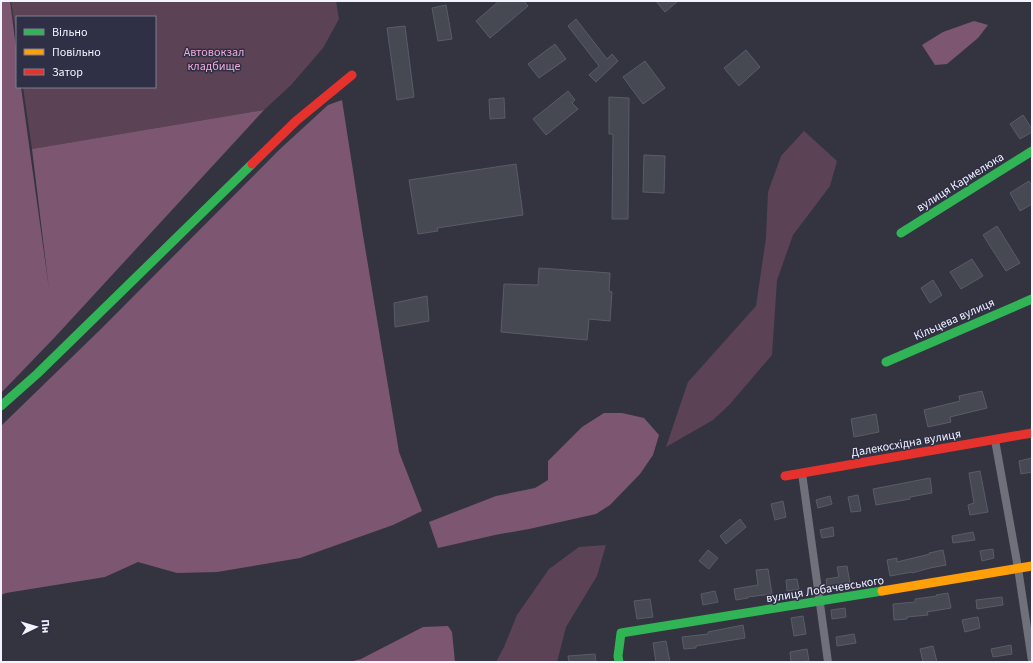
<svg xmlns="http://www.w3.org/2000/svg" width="1033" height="663" viewBox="0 0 1033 663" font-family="'Source Sans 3',sans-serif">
	<rect width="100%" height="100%" fill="#343440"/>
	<g fill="#5c4255">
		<path d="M 11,1 L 336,1 L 339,19 L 323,48 L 291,85 L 264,110 L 32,149 L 23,87 L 155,87 L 155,17 L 17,17 L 17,40 Z"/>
		<path d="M 804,131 L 837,161 L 830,186 L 793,235 L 777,280 L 772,355 L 730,404 L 713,420 L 666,447 L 688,382 L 756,306 L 766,238 L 768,192 L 781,156 Z"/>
		<path d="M 606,545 L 597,576 L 566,627 L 557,662 L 496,662 L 504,647 L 517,615 L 549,569 L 579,547 Z"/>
	</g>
	<g fill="#7d5771">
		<path d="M 1,1 L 10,1 L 17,55 L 17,87 L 21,87 L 49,289 L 32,149 L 264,110 L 55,337 L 1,393 Z"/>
		<path d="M 974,21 L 988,25 L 978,38 L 947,64 L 935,65 L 922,45 L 943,32 Z"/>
		<path d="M 342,100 L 363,235 L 399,452 L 422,511 L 393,525 L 300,558 L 217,572 L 177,573 L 138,562 L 105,577 L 6,593 L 1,595 L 1,426 L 103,327 L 279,150 L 328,105 Z"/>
		<path d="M 604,413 L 622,413 L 644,418 L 659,435 L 653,455 L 640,474 L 610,505 L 596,514 L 529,529 L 495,535 L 438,548 L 429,522 L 496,496 L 535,488 L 548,480 L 548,461 L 582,427 Z"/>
		<path d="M 448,626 L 452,632 L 455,662 L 349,662 L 361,659 L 423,627 Z"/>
	</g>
	<g fill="#464952" stroke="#595c66">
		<path d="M 499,1 L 524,1 L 528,6 L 490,38 L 476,21 Z"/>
		<path d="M 656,1 L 678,1 L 665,12 Z"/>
		<path d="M 446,5 L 452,39 L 438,41 L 432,8 Z"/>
		<path d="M 576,19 L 607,59 L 612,54 L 618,61 L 596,82 L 589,75 L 599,66 L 568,26 Z"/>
		<path d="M 405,26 L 414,97 L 397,100 L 387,28 Z"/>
		<path d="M 555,44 L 566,59 L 539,78 L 528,64 Z"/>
		<path d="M 746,50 L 760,67 L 739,86 L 724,68 Z"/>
		<path d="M 645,61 L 665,88 L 643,104 L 623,77 Z"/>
		<path d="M 568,91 L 575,100 L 572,103 L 578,109 L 546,135 L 533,119 Z"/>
		<path d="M 609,97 L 629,98 L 628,219 L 612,219 L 613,134 L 609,134 Z"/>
		<path d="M 504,98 L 505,118 L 490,119 L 489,99 Z"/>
		<path d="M 1023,115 L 1032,129 L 1032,132 L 1020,139 L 1010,124 Z"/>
		<path d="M 644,155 L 665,156 L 664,193 L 643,192 Z"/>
		<path d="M 516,164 L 523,215 L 437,228 L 438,231 L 418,234 L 409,180 Z"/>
		<path d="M 1029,181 L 1032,186 L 1032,204 L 1020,211 L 1010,193 Z"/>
		<path d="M 997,226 L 1020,263 L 1006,271 L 983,235 Z"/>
		<path d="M 972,259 L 983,276 L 961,289 L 950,272 Z"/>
		<path d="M 539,268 L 610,273 L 609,291 L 612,292 L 610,321 L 589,319 L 587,340 L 501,332 L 504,284 L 538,285 Z"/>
		<path d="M 933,280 L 942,295 L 930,303 L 921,288 Z"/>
		<path d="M 427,296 L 429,321 L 395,327 L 394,303 Z"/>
		<path d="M 982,391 L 987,408 L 950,417 L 951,422 L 928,427 L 924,410 L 960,401 L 959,396 Z"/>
		<path d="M 876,414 L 879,432 L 854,437 L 851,419 Z"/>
		<path d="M 1032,458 L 1032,472 L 1021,474 L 1019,461 Z"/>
		<path d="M 980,471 L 988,512 L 970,515 L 968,505 L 974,503 L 969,473 Z"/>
		<path d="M 930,478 L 932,493 L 910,497 L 910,499 L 876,505 L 873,489 Z"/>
		<path d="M 858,495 L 861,511 L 851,512 L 848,497 Z"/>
		<path d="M 830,496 L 832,504 L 818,508 L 816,500 Z"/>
		<path d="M 783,501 L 786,517 L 775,520 L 771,504 Z"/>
		<path d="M 740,519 L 746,527 L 726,544 L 720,536 Z"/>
		<path d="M 833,527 L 834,536 L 822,538 L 820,530 Z"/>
		<path d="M 973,532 L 975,540 L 953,543 L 952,536 Z"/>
		<path d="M 993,549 L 994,558 L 982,561 L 980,551 Z"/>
		<path d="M 708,550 L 718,558 L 709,569 L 699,561 Z"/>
		<path d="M 943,550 L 946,565 L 930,568 L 912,573 L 912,572 L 890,576 L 887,560 L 897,558 L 897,562 L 930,554 L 929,553 Z"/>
		<path d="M 847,566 L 850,583 L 827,586 L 826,579 L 839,577 L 837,567 Z"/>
		<path d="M 768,569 L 772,594 L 748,597 L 748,598 L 736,600 L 734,589 L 758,585 L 756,570 Z"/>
		<path d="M 797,579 L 799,589 L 787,591 L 786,580 Z"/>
		<path d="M 715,591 L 718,602 L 703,605 L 701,594 Z"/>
		<path d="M 948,593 L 951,608 L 927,612 L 928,615 L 907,617 L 907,619 L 894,620 L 893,604 L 915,602 L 915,599 L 937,596 L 936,595 Z"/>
		<path d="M 1002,597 L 1003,605 L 977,609 L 976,600 Z"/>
		<path d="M 650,599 L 653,617 L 637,619 L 634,601 Z"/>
		<path d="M 845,608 L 846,617 L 832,619 L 831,610 Z"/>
		<path d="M 803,616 L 806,634 L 794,636 L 791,618 Z"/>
		<path d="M 978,617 L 980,628 L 965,632 L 962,620 Z"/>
		<path d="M 743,625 L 745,638 L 696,646 L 696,648 L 684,649 L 682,637 L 708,634 L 708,632 Z"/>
		<path d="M 854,634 L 856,643 L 837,646 L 836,637 Z"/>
		<path d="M 666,641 L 670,662 L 656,662 L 653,643 Z"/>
		<path d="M 1011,645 L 1012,654 L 993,657 L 991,649 Z"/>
		<path d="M 933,646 L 937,662 L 923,662 L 920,649 Z"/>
		<path d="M 807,649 L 809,661 L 791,662 L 790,652 Z"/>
		<path d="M 595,654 L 596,662 L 569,662 L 568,656 Z"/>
	</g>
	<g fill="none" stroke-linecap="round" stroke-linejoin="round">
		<g stroke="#70707a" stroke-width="8">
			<path d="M 995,440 L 1018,568 L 1032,661"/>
			<path d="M 802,473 L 828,662"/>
		</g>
		<g stroke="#30b455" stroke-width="9">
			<path d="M 901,233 L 1032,151"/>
			<path d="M 886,362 L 1032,299"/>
			<path d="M 1,406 L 37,374 L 252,164"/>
			<path d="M 619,662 L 618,656 L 621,633 L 882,591"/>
		</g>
		<path stroke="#ff9f0a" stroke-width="9" d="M 882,591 L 1032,566"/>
		<g stroke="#e5322d" stroke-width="9">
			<path d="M 252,164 L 296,121 L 352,75"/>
			<path d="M 785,476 L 1032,433"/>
		</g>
	</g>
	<g text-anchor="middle" stroke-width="3" stroke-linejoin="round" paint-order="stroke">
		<g font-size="12" fill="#f1abd9" stroke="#2f3045">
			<text x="214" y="56">Автовокзал<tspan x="214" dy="14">кладбище</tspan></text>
		</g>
		<g font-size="12" fill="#f2f3fe" stroke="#2f3045">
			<text transform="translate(960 182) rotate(-32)" y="4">вулиця Кармелюка</text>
			<text transform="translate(954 319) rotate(-24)" y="4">Кільцева вулиця</text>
			<text transform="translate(906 443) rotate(-10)" y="4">Далекосхідна вулиця</text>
			<text transform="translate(825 589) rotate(-9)" y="4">вулиця Лобачевського</text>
		</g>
	</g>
	<rect width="1033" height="663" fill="none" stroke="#f2f3fe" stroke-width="4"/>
	<rect x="16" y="16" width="140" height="72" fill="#2f3045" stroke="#7d7e8f"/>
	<rect x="24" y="29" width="20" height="6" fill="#30b455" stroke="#7d7e8f"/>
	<text x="52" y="36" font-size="12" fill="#f2f3fe">Вільно</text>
	<rect x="24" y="49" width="20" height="6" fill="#ff9f0a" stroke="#7d7e8f"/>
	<text x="52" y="56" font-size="12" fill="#f2f3fe">Повільно</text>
	<rect x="24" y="69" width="20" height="6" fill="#e5322d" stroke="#7d7e8f"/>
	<text x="52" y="76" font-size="12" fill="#f2f3fe">Затор</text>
	<g transform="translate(36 627) rotate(85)" stroke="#2f3045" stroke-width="3" paint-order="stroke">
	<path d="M0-3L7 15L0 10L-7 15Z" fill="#f2f3fe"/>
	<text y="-6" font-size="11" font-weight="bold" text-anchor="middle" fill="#f2f3fe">Пн</text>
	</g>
</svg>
